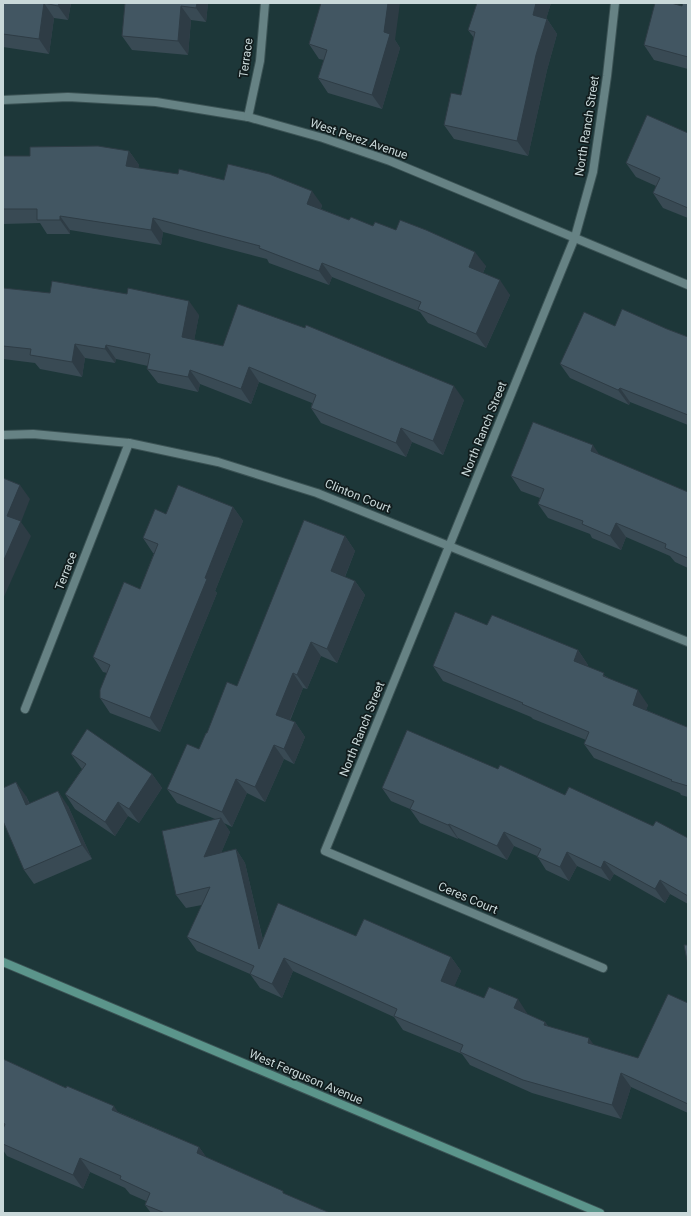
<svg xmlns="http://www.w3.org/2000/svg" width="691" height="1216" viewBox="0 0 691 1216" font-family="Roboto,sans-serif">
	<rect width="100%" height="100%" fill="#1d3739"/>
	<g fill="none" stroke-linecap="round" stroke-linejoin="round">
		<g stroke="#3b5254" stroke-width="10">
			<g id="street">
				<path d="M 3,100 L 68,97 L 156,102 L 248,117 L 323,138 L 390,161 L 688,285"/>
				<path d="M 248,117 L 260,61 L 265,3"/>
				<path d="M 3,435 L 33,434 L 129,443 L 218,462 L 317,493 L 688,642"/>
				<path d="M 25,709 L 129,443"/>
				<path d="M 603,968 L 325,851 L 575,237 L 593,172 L 607,76 L 615,3"/>
			</g>
		</g>
		<g stroke="#3b5254" stroke-width="10">
			<path id="secondary" d="M 3,962 L 600,1213"/>
		</g>
		<use href="#street" stroke="#668284" stroke-width="8"/>
		<use href="#secondary" stroke="#5b958b" stroke-width="8"/>
	</g>
	<g fill="#394a54">
		<path d="M 3,3 L 71,3 L 68,20 L 54,18 L 49,54 L 3,47 Z"/>
		<path d="M 125,3 L 208,3 L 206,22 L 191,20 L 188,55 L 132,50 L 122,36 Z"/>
		<path d="M 551,3 L 546,19 L 547,19 L 557,34 L 547,70 L 528,156 L 454,139 L 444,125 L 461,95 L 474,38 L 468,30 Z"/>
		<path d="M 688,3 L 688,69 L 654,60 L 644,45 L 682,6 Z"/>
		<path d="M 395,40 L 400,48 L 382,109 L 328,93 L 318,78 L 324,60 L 319,59 L 309,44 Z"/>
		<path d="M 688,133 L 688,218 L 663,208 L 653,193 L 656,186 L 636,177 L 626,163 Z"/>
		<path d="M 129,151 L 139,165 L 138,168 L 322,205 L 321,209 L 349,220 L 373,226 L 486,266 L 483,273 L 510,295 L 486,348 L 428,323 L 420,312 L 332,277 L 329,285 L 269,263 L 267,259 L 163,232 L 161,245 L 70,230 L 70,234 L 47,234 L 40,223 L 3,224 L 3,156 L 30,156 Z"/>
		<path d="M 3,288 L 199,315 L 194,340 L 464,400 L 443,455 L 412,442 L 406,457 L 321,423 L 311,408 L 312,403 L 259,382 L 251,404 L 200,384 L 198,392 L 158,383 L 147,369 L 148,366 L 116,359 L 115,363 L 85,358 L 82,377 L 40,369 L 35,363 L 3,359 Z"/>
		<path d="M 615,326 L 667,329 L 688,337 L 688,425 L 630,402 L 629,405 L 570,378 L 560,364 Z"/>
		<path d="M 599,455 L 688,492 L 688,568 L 675,562 L 670,556 L 626,537 L 621,550 L 592,538 L 590,534 L 548,518 L 538,504 L 540,498 L 521,491 L 511,476 Z"/>
		<path d="M 233,507 L 243,521 L 215,591 L 217,593 L 160,732 L 110,713 L 100,698 L 107,673 L 103,672 L 93,657 L 140,589 L 154,553 L 153,553 L 143,538 L 166,514 Z"/>
		<path d="M 345,536 L 355,551 L 345,577 L 355,581 L 365,595 L 337,663 L 321,656 L 307,689 L 303,688 L 290,721 L 295,722 L 305,737 L 294,764 L 284,759 L 265,802 L 247,793 L 232,827 L 224,823 L 230,832 L 221,853 L 236,849 L 245,863 L 263,940 L 356,936 L 451,957 L 461,971 L 454,986 L 484,998 L 527,1013 L 527,1014 L 545,1022 L 548,1026 L 594,1045 L 638,1058 L 688,1003 L 688,1113 L 631,1087 L 621,1119 L 532,1093 L 470,1065 L 462,1054 L 403,1030 L 394,1017 L 293,971 L 282,998 L 260,988 L 250,974 L 197,951 L 187,937 L 202,905 L 186,908 L 176,895 L 215,819 L 177,803 L 167,789 L 199,749 L 207,733 L 237,686 Z"/>
		<path d="M 487,625 L 578,650 L 588,665 L 587,666 L 607,677 L 648,705 L 646,710 L 687,727 L 688,725 L 688,797 L 681,795 L 680,793 L 594,758 L 584,744 L 586,740 L 533,719 L 531,717 L 443,681 L 433,666 Z"/>
		<path d="M 71,754 L 152,774 L 162,788 L 139,823 L 128,816 L 115,836 L 75,809 L 65,794 L 82,769 L 81,768 Z"/>
		<path d="M 498,769 L 565,795 L 688,838 L 688,904 L 670,894 L 665,903 L 614,874 L 610,881 L 577,866 L 569,881 L 546,870 L 537,856 L 514,846 L 507,860 L 458,838 L 458,839 L 420,823 L 410,809 L 391,801 L 382,788 Z"/>
		<path d="M 26,796 L 30,804 L 68,806 L 92,859 L 34,884 L 24,870 Z"/>
		<path d="M 3,1059 L 118,1112 L 199,1147 L 206,1157 L 285,1194 L 330,1213 L 151,1213 L 145,1205 L 146,1201 L 130,1194 L 125,1188 L 90,1172 L 83,1189 L 7,1156 L 3,1150 Z"/>
	</g>
	<g fill="#2e3c45">
		<path d="M 44,3 L 54,18 L 49,54 L 39,39 Z"/>
		<path d="M 59,3 L 71,3 L 68,20 L 58,6 Z"/>
		<path d="M 197,3 L 208,3 L 206,22 L 196,8 Z"/>
		<path d="M 388,3 L 400,3 L 395,40 L 400,48 L 382,109 L 372,95 L 384,32 Z"/>
		<path d="M 536,3 L 551,3 L 543,29 L 533,15 Z"/>
		<path d="M 181,6 L 191,20 L 188,55 L 178,41 Z"/>
		<path d="M 547,19 L 557,34 L 547,70 L 528,156 L 517,141 L 536,55 Z"/>
		<path d="M 129,151 L 139,165 L 136,181 L 126,166 Z"/>
		<path d="M 312,191 L 322,205 L 317,218 L 307,204 Z"/>
		<path d="M 60,216 L 70,230 L 70,234 L 60,220 Z"/>
		<path d="M 153,218 L 163,232 L 161,245 L 151,230 Z"/>
		<path d="M 475,252 L 486,266 L 479,281 L 469,267 Z"/>
		<path d="M 322,263 L 332,277 L 329,285 L 319,271 Z"/>
		<path d="M 500,280 L 510,295 L 486,348 L 476,334 Z"/>
		<path d="M 189,301 L 199,315 L 192,352 L 182,337 Z"/>
		<path d="M 75,344 L 85,358 L 82,377 L 72,362 Z"/>
		<path d="M 106,345 L 116,359 L 115,363 L 105,349 Z"/>
		<path d="M 249,367 L 259,382 L 251,404 L 241,389 Z"/>
		<path d="M 190,370 L 200,384 L 198,392 L 188,377 Z"/>
		<path d="M 454,386 L 464,400 L 443,455 L 433,441 Z"/>
		<path d="M 620,388 L 630,402 L 629,405 L 618,390 Z"/>
		<path d="M 401,428 L 412,442 L 406,457 L 396,443 Z"/>
		<path d="M 593,445 L 603,460 L 591,451 Z"/>
		<path d="M 20,485 L 30,499 L 21,522 L 31,536 L 3,599 L 3,562 L 7,516 Z"/>
		<path d="M 233,507 L 243,521 L 215,591 L 217,593 L 160,732 L 150,718 Z"/>
		<path d="M 616,523 L 626,537 L 621,550 L 610,536 Z"/>
		<path d="M 345,536 L 355,551 L 341,586 L 331,571 Z"/>
		<path d="M 355,581 L 365,595 L 337,663 L 327,649 Z"/>
		<path d="M 311,642 L 321,656 L 307,689 L 297,675 Z"/>
		<path d="M 578,650 L 588,665 L 584,675 L 574,661 Z"/>
		<path d="M 293,673 L 303,688 L 286,729 L 276,715 Z"/>
		<path d="M 638,690 L 648,705 L 643,719 L 633,705 Z"/>
		<path d="M 295,722 L 305,737 L 294,764 L 284,749 Z"/>
		<path d="M 274,745 L 284,759 L 265,802 L 255,787 Z"/>
		<path d="M 152,774 L 162,788 L 139,823 L 129,809 Z"/>
		<path d="M 236,779 L 247,793 L 232,827 L 222,812 Z"/>
		<path d="M 16,782 L 26,796 L 36,820 L 26,805 Z"/>
		<path d="M 58,791 L 68,806 L 92,859 L 82,845 Z"/>
		<path d="M 118,802 L 128,816 L 115,836 L 105,822 Z"/>
		<path d="M 221,818 L 230,832 L 214,870 L 204,857 Z"/>
		<path d="M 449,824 L 458,838 L 458,839 L 448,825 Z"/>
		<path d="M 504,832 L 514,846 L 507,860 L 497,846 Z"/>
		<path d="M 236,849 L 245,863 L 268,963 L 259,949 Z"/>
		<path d="M 567,852 L 577,866 L 569,881 L 560,867 Z"/>
		<path d="M 604,861 L 614,874 L 610,881 L 601,868 Z"/>
		<path d="M 660,880 L 670,894 L 665,903 L 655,889 Z"/>
		<path d="M 451,957 L 461,971 L 451,994 L 441,981 Z"/>
		<path d="M 284,958 L 293,971 L 282,998 L 272,984 Z"/>
		<path d="M 518,999 L 527,1013 L 523,1021 L 514,1008 Z"/>
		<path d="M 545,1022 L 555,1035 L 544,1025 Z"/>
		<path d="M 589,1038 L 599,1052 L 588,1043 Z"/>
		<path d="M 621,1073 L 631,1087 L 621,1119 L 612,1105 Z"/>
		<path d="M 114,1106 L 124,1121 L 112,1110 Z"/>
		<path d="M 199,1147 L 209,1161 L 197,1153 Z"/>
		<path d="M 80,1158 L 90,1172 L 83,1189 L 73,1175 Z"/>
	</g>
	<g fill="#425662" stroke="#2e3c45">
		<path d="M 3,3 L 59,3 L 58,6 L 44,3 L 39,39 L 3,34 Z"/>
		<path d="M 125,3 L 197,3 L 196,8 L 181,6 L 178,41 L 122,36 Z"/>
		<path d="M 321,3 L 388,3 L 384,32 L 390,34 L 372,95 L 318,78 L 327,50 L 309,44 Z"/>
		<path d="M 477,3 L 536,3 L 533,15 L 547,19 L 536,55 L 517,141 L 444,125 L 451,93 L 461,95 L 475,32 L 468,30 Z"/>
		<path d="M 655,3 L 671,3 L 682,6 L 683,3 L 688,3 L 688,57 L 644,45 Z"/>
		<path d="M 647,115 L 688,133 L 688,208 L 653,193 L 660,178 L 626,163 Z"/>
		<path d="M 98,146 L 129,151 L 126,166 L 178,174 L 179,169 L 224,180 L 228,164 L 269,174 L 312,191 L 307,204 L 349,220 L 351,217 L 373,226 L 375,222 L 396,230 L 400,220 L 426,230 L 475,252 L 469,267 L 500,280 L 476,334 L 418,309 L 421,302 L 322,263 L 319,271 L 259,248 L 260,246 L 153,218 L 151,230 L 60,216 L 60,220 L 37,220 L 37,209 L 3,209 L 3,156 L 30,156 L 30,147 Z"/>
		<path d="M 52,281 L 127,294 L 128,288 L 189,301 L 182,337 L 223,346 L 238,304 L 305,328 L 306,325 L 454,386 L 433,441 L 401,428 L 396,443 L 311,408 L 316,395 L 249,367 L 241,389 L 190,370 L 188,377 L 147,369 L 150,354 L 106,345 L 105,349 L 75,344 L 72,362 L 30,355 L 31,349 L 3,346 L 3,288 L 50,293 Z"/>
		<path d="M 622,309 L 667,329 L 688,337 L 688,415 L 620,388 L 618,390 L 560,364 L 584,312 L 615,326 Z"/>
		<path d="M 533,422 L 593,445 L 591,451 L 688,492 L 688,558 L 665,548 L 666,544 L 616,523 L 610,536 L 582,524 L 583,521 L 538,504 L 544,489 L 511,476 Z"/>
		<path d="M 3,478 L 20,485 L 7,516 L 21,521 L 3,562 Z"/>
		<path d="M 178,485 L 233,507 L 205,578 L 207,579 L 150,718 L 100,698 L 100,690 L 110,665 L 93,657 L 124,582 L 140,589 L 158,544 L 143,538 L 155,509 L 166,514 Z"/>
		<path d="M 304,520 L 345,536 L 331,571 L 355,581 L 327,649 L 311,642 L 297,675 L 293,673 L 276,715 L 295,722 L 284,749 L 274,745 L 255,787 L 236,779 L 222,812 L 167,789 L 187,744 L 199,749 L 206,733 L 207,733 L 227,682 L 237,686 Z"/>
		<path d="M 455,612 L 487,625 L 492,615 L 578,650 L 574,661 L 604,673 L 603,676 L 638,690 L 633,705 L 687,727 L 688,725 L 688,786 L 671,781 L 672,780 L 584,744 L 589,732 L 522,704 L 523,703 L 433,666 Z"/>
		<path d="M 87,729 L 152,774 L 129,809 L 118,802 L 105,822 L 65,794 L 86,764 L 71,754 Z"/>
		<path d="M 407,730 L 498,769 L 500,765 L 565,795 L 569,787 L 653,826 L 656,821 L 688,838 L 688,896 L 660,880 L 655,889 L 604,861 L 601,868 L 567,852 L 560,867 L 537,857 L 541,849 L 504,832 L 497,846 L 449,824 L 448,825 L 410,809 L 414,801 L 382,788 Z"/>
		<path d="M 16,782 L 26,805 L 58,791 L 82,845 L 24,870 L 3,821 L 3,788 Z"/>
		<path d="M 221,818 L 204,857 L 236,849 L 259,949 L 278,903 L 356,936 L 364,919 L 451,957 L 441,981 L 484,998 L 489,987 L 518,999 L 514,1008 L 545,1022 L 544,1025 L 589,1038 L 588,1043 L 638,1058 L 668,994 L 688,1003 L 688,1104 L 621,1073 L 612,1105 L 523,1080 L 460,1052 L 463,1045 L 394,1016 L 397,1009 L 284,958 L 272,984 L 250,974 L 254,966 L 187,937 L 210,887 L 176,895 L 162,831 Z"/>
		<path d="M 684,945 L 688,945 L 688,965 Z"/>
		<path d="M 3,1059 L 66,1088 L 67,1086 L 114,1106 L 112,1110 L 199,1147 L 197,1153 L 283,1191 L 283,1193 L 330,1213 L 165,1213 L 145,1205 L 150,1193 L 120,1179 L 121,1176 L 80,1158 L 73,1175 L 3,1144 L 3,1129 L 5,1124 L 3,1123 Z"/>
	</g>
	<g text-anchor="middle" stroke-width="3.5" stroke-linejoin="round" paint-order="stroke">
		<g font-size="12" fill="#c9d8d9" stroke="#111c1d">
			<text transform="translate(246 58) rotate(-82)" y="4">Terrace</text>
			<text transform="translate(587 126) rotate(-81)" y="4">North Ranch Street</text>
			<text transform="translate(359 139) rotate(19)" y="4">West Perez Avenue</text>
			<text transform="translate(484 429) rotate(-68)" y="4">North Ranch Street</text>
			<text transform="translate(358 496) rotate(22)" y="4">Clinton Court</text>
			<text transform="translate(66 571) rotate(-69)" y="4">Terrace</text>
			<text transform="translate(362 729) rotate(-68)" y="4">North Ranch Street</text>
			<text transform="translate(468 898) rotate(23)" y="4">Ceres Court</text>
			<text transform="translate(306 1077) rotate(23)" y="4">West Ferguson Avenue</text>
		</g>
	</g>
	<rect width="691" height="1216" fill="none" stroke="#c9d8d9" stroke-width="8"/>
</svg>
